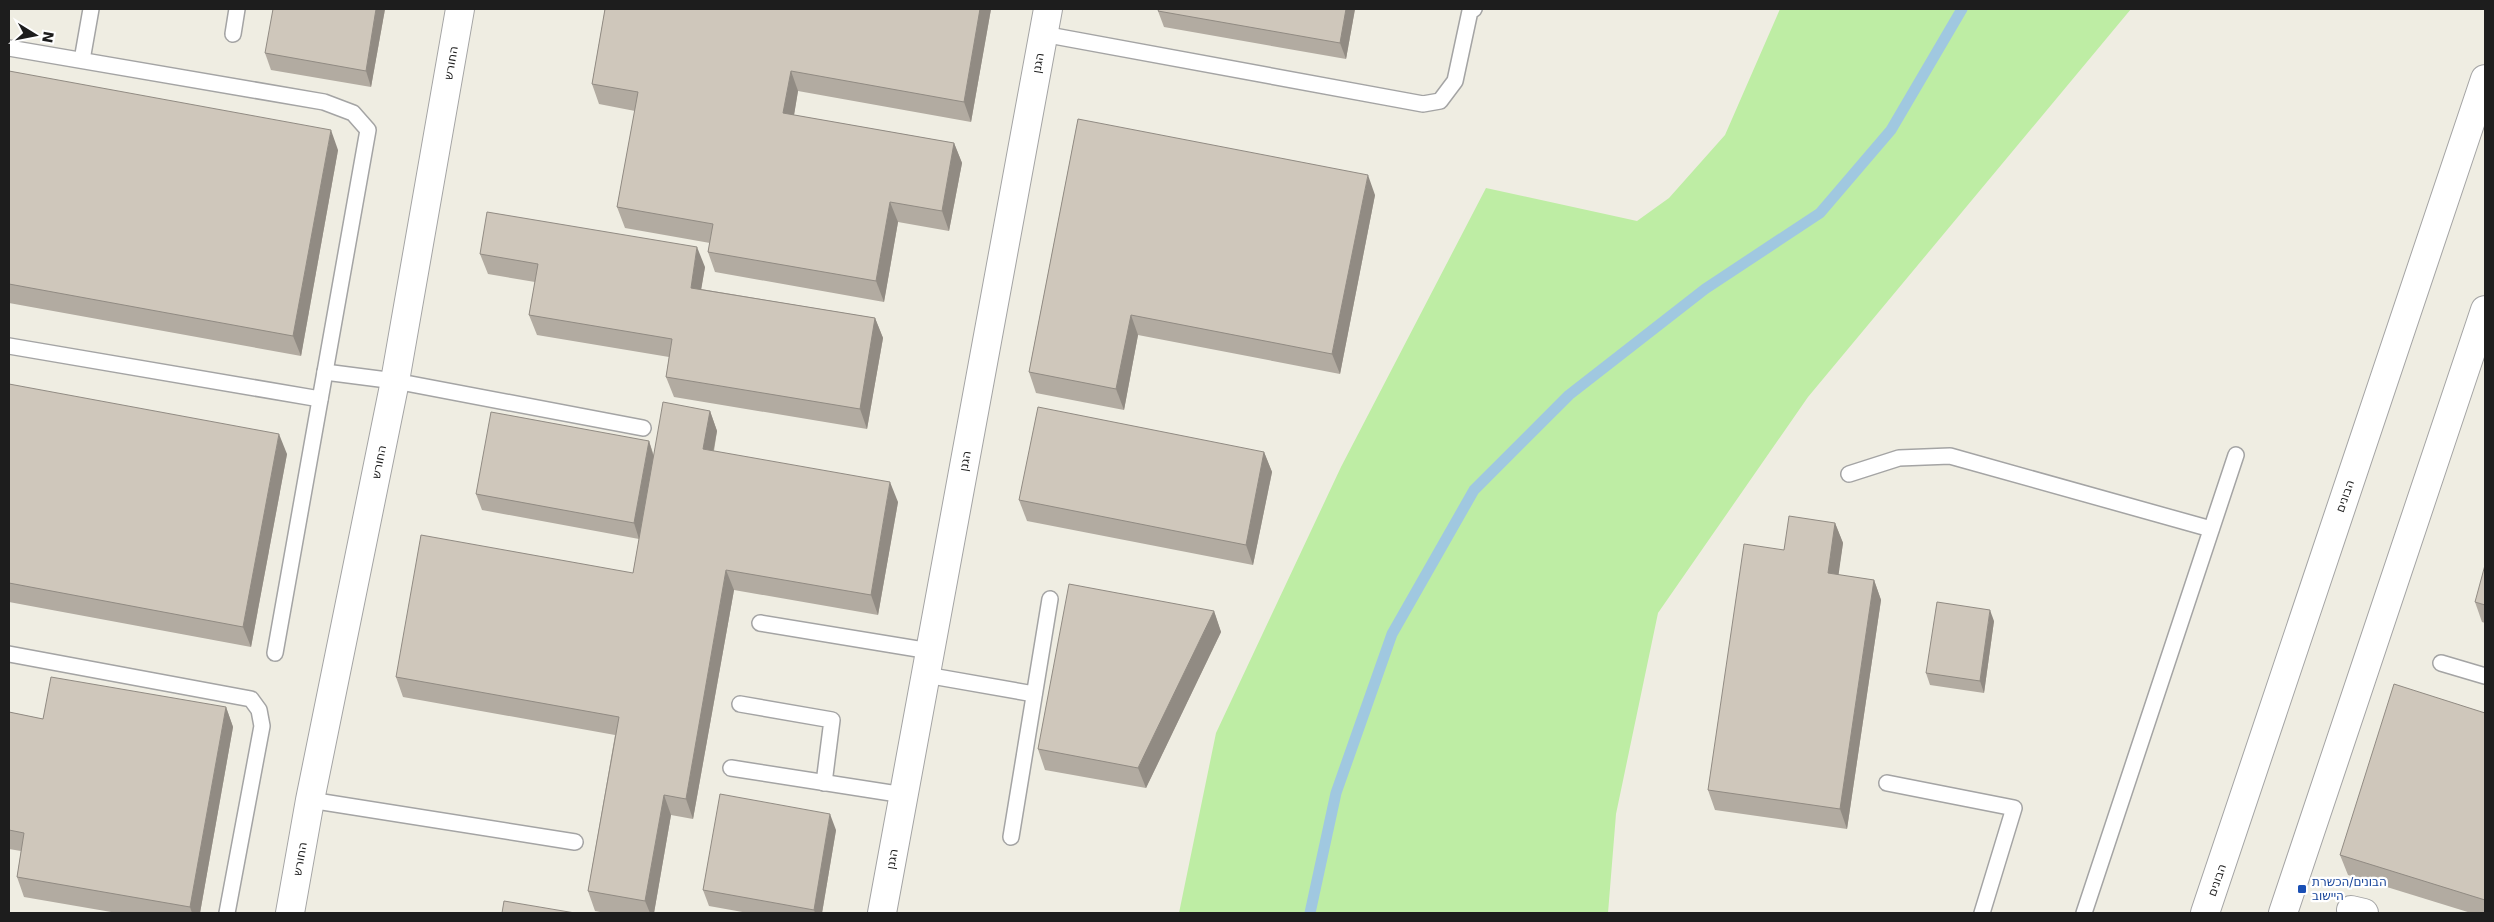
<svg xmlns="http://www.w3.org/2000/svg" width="2494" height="922" viewBox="0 0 2494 922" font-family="'DejaVu Sans',Heebo,sans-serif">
	<rect width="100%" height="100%" fill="#efede2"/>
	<path fill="#beeda4" d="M 1780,9 L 2131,9 L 1808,397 L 1658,613 L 1616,814 L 1608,913 L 1179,913 L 1216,733 L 1341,467 L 1486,188 L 1637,221 L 1669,198 L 1725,135 Z"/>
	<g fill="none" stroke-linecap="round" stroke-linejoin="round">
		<path stroke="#a0c8e0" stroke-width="11" d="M 1310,913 L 1336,793 L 1392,634 L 1474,490 L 1569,395 L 1705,289 L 1820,213 L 1891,130 L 1962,9"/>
		<g stroke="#a4a4a4" stroke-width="18">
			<g id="service">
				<path d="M 233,34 L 237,9"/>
				<path d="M 1043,34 L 1423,104 L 1440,101 L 1455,81 L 1470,11 L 1474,9"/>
				<path d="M 9,48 L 324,102 L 353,113 L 368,130 L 275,653"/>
				<path d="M 82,60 L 91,9"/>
				<path d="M 9,346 L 320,399"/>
				<path d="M 325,372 L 395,381 L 643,428"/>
				<path d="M 1849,474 L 1899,458 L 1950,456 L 2211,529"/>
				<path d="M 760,623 L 930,651"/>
				<path d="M 9,654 L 251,699 L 259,710 L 262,726 L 227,913"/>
				<path d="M 2441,663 L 2485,676"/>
				<path d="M 926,675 L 1034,694"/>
				<path d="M 740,704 L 832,720 L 824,783"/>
				<path d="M 731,768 L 904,795"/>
				<path d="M 1887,783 L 2014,808 L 1982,913"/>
				<path d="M 310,800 L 575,842"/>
				<path d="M 1011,837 L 1050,599"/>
				<path d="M 2084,913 L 2236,455"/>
			</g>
		</g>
		<g stroke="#a4a4a4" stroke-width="30">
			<g id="minor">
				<path d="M 2351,910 L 2364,913"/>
				<path d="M 290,913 L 310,800 L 395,381 L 460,9"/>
				<path d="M 882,913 L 1048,9"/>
			</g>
		</g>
		<g stroke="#a4a4a4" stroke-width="30">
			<g id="tertiary">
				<path d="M 2205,913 L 2485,79"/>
				<path d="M 2283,913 L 2485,310"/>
			</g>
		</g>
		<use href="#service" stroke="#fff" stroke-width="15"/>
		<use href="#minor" stroke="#fff" stroke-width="28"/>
		<use href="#tertiary" stroke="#fff" stroke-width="28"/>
	</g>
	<g fill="#b2aba1">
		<path d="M 385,9 L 371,87 L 271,70 L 265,53 Z"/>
		<path d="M 605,9 L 991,9 L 971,122 L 798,91 L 794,115 L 954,143 L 962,163 L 949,231 L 898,222 L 884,302 L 715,272 L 708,252 L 710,243 L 625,228 L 617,207 L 635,111 L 599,104 L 592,84 Z"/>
		<path d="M 1355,9 L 1346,59 L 1164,27 L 1158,11 Z"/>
		<path d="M 9,71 L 338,150 L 301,356 L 9,303 Z"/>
		<path d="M 1078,119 L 1375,195 L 1340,374 L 1138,335 L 1124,410 L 1036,393 L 1029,372 Z"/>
		<path d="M 480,254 L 705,267 L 701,289 L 875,318 L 883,338 L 867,429 L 674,397 L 666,377 L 669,357 L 537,335 L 529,315 L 535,282 L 488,274 Z"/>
		<path d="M 9,384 L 287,454 L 251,647 L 9,602 Z"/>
		<path d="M 710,411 L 717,431 L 714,451 L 898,502 L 878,615 L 734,590 L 693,819 L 671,815 L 654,913 L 605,913 L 595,911 L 588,891 L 615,735 L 403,697 L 396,677 L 633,573 L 639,539 L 482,510 L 476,494 L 649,441 L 654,456 Z"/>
		<path d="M 1264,452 L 1272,472 L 1253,565 L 1027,521 L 1019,500 Z"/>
		<path d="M 1835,523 L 1843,543 L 1838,575 L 1874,580 L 1881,600 L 1847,829 L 1715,810 L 1708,790 Z"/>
		<path d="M 2475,602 L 2485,605 L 2485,623 L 2482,622 Z"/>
		<path d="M 1214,611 L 1221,632 L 1146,788 L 1045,770 L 1038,749 Z"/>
		<path d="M 1994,621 L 1984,693 L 1930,685 L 1926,673 Z"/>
		<path d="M 226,707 L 233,727 L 200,913 L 117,913 L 24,897 L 17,877 L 21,851 L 9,849 L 9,712 L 43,719 Z"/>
		<path d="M 2485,713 L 2485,913 L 2471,913 L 2348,875 L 2340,855 Z"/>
		<path d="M 836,830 L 822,913 L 748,913 L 709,906 L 703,890 Z"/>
	</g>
	<g fill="#918b83">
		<path d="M 376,9 L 385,9 L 371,87 L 366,71 Z"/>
		<path d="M 980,9 L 991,9 L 971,122 L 964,102 Z"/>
		<path d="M 1346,9 L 1355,9 L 1346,59 L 1340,43 Z"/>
		<path d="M 791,71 L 798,91 L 791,133 L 783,113 Z"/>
		<path d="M 331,130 L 338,150 L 301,356 L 293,336 Z"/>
		<path d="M 954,143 L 962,163 L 949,231 L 942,211 Z"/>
		<path d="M 1368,175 L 1375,195 L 1340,374 L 1332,354 Z"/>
		<path d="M 890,202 L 898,222 L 884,302 L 876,281 Z"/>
		<path d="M 697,247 L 705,267 L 698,308 L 691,288 Z"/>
		<path d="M 1131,315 L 1138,335 L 1124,410 L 1116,389 Z"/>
		<path d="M 875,318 L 883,338 L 867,429 L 860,409 Z"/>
		<path d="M 710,411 L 717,431 L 710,469 L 703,449 Z"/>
		<path d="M 279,434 L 287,454 L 251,647 L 243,627 Z"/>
		<path d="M 649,441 L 654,458 L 639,539 L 634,523 Z"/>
		<path d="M 1264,452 L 1272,472 L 1253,565 L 1246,545 Z"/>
		<path d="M 890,482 L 898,502 L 878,615 L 871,595 Z"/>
		<path d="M 1835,523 L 1843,543 L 1836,593 L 1828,573 Z"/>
		<path d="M 726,570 L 734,590 L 693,819 L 686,799 Z"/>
		<path d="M 1874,580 L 1881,600 L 1847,829 L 1840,809 Z"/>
		<path d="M 1990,610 L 1994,621 L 1984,693 L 1980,681 Z"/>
		<path d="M 1214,611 L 1221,632 L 1146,788 L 1138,768 Z"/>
		<path d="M 226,707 L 233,727 L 200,913 L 192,913 L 190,907 Z"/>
		<path d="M 664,795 L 671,815 L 654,913 L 650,913 L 645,901 Z"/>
		<path d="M 830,814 L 836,830 L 822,913 L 815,913 L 814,910 Z"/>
	</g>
	<g fill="#cfc7bb" stroke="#918b83">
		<path d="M 273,9 L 376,9 L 366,71 L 265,53 Z"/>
		<path d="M 605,9 L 980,9 L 964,102 L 791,71 L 783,113 L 954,143 L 942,211 L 890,202 L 876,281 L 708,252 L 713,224 L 617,207 L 638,92 L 592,84 Z"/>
		<path d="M 1159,9 L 1346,9 L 1340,43 L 1158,11 Z"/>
		<path d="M 9,71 L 331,130 L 293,336 L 9,284 Z"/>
		<path d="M 1078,119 L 1368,175 L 1332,354 L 1131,315 L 1116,389 L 1029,372 Z"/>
		<path d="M 487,212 L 697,247 L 691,288 L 875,318 L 860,409 L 666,377 L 672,339 L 529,315 L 538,264 L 480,254 Z"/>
		<path d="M 9,384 L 279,434 L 243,627 L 9,583 Z"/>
		<path d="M 663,402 L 710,411 L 703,449 L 890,482 L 871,595 L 726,570 L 686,799 L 664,795 L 645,901 L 588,891 L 619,717 L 396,677 L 421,535 L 633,573 Z"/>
		<path d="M 1038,407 L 1264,452 L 1246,545 L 1019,500 Z"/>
		<path d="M 491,412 L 649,441 L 634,523 L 476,494 Z"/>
		<path d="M 1789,516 L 1835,523 L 1828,573 L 1874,580 L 1840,809 L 1708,790 L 1744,544 L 1784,550 Z"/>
		<path d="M 2485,565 L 2485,605 L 2475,602 Z"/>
		<path d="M 1069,584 L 1214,611 L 1138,768 L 1038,749 Z"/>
		<path d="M 1937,602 L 1990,610 L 1980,681 L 1926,673 Z"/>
		<path d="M 51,677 L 226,707 L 190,907 L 17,877 L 24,833 L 9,830 L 9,712 L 43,719 Z"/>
		<path d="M 2394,684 L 2485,713 L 2485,900 L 2340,855 Z"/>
		<path d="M 720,794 L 830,814 L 814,910 L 703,890 Z"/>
		<path d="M 504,901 L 575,913 L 502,913 Z"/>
	</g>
	<rect fill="#1a4fb4" stroke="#fff" stroke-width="2" x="2297" y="884" width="10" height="10" rx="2.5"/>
	<g text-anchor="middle" stroke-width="4.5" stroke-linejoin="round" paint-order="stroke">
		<g font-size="12" fill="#1d1d1d" stroke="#fff">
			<text transform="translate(451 63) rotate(-80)" y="4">החורש</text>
			<text transform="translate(1038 63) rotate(-80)" y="4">הגנן</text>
			<text transform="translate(965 461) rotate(-80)" y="4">הגנן</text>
			<text transform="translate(379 462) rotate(-79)" y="4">החורש</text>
			<text transform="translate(2345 496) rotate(-71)" y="4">הבונים</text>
			<text transform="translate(300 859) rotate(-80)" y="4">החורש</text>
			<text transform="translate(892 859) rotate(-80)" y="4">הגנן</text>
			<text transform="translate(2217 880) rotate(-71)" y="4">הבונים</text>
		</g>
		<g font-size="12" fill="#164399" stroke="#fff" text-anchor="start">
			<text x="2312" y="886">הבונים/הכשרת<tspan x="2312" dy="14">היישוב</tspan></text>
		</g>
	</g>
	<rect width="2494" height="922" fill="none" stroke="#1d1d1d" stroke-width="20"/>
	<g transform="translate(35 35) rotate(100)" stroke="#ffffff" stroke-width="4" paint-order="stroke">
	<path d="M0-4L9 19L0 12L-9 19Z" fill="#1d1d1d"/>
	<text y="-8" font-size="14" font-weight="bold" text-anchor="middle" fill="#1d1d1d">N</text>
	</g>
</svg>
